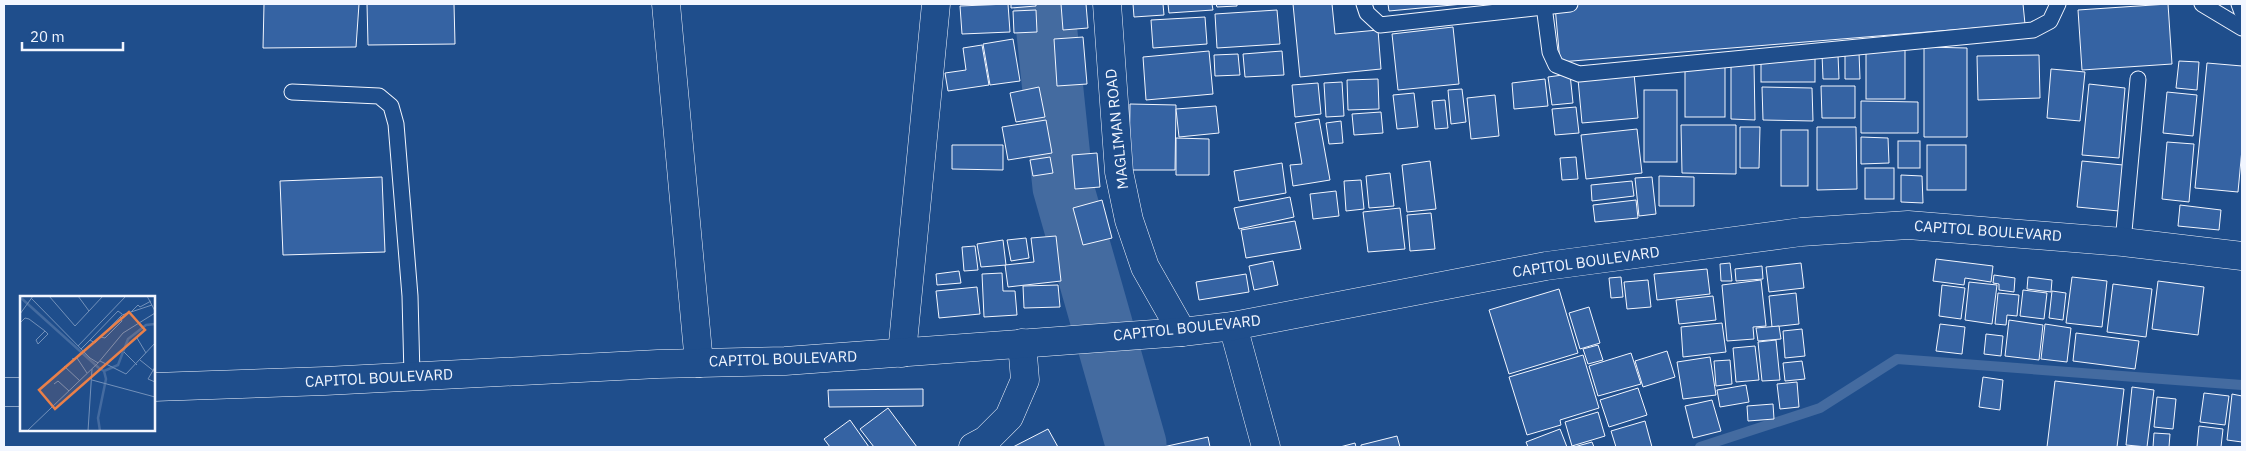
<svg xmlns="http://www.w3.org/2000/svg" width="2246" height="451" viewBox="0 0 2246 451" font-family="'IBM Plex Sans',sans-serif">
	<rect width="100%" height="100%" fill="#1f4e8c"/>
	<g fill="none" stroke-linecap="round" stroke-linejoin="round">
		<g stroke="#446ba0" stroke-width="10">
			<path d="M 1136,444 L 1137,447"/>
			<path d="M 1700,447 L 1820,408 L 1897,359 L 2242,385"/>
		</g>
		<path stroke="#446ba0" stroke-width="61" d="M 1044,4 L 1063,187 L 1136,444"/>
	</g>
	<g fill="#3563a3" stroke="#f2f6ff">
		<path d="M 264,4 L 359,4 L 356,47 L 263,48 Z"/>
		<path d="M 367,4 L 454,4 L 455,44 L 368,45 Z"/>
		<path d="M 1008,4 L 1010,32 L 962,34 L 960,6 Z"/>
		<path d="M 1011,4 L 1036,4 L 1036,6 L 1011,8 Z"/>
		<path d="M 1061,4 L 1086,4 L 1088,28 L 1063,30 Z"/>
		<path d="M 1133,4 L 1163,4 L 1164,15 L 1134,17 Z"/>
		<path d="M 1168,4 L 1212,4 L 1213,10 L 1169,13 Z"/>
		<path d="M 1216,4 L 1237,4 L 1237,6 L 1217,7 Z"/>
		<path d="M 1293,4 L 1332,4 L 1335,34 L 1378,30 L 1381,69 L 1300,77 Z"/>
		<path d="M 1388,4 L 1463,4 L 1389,11 Z"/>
		<path d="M 1583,4 L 2023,4 L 2025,24 L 1560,62 L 1555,6 Z"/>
		<path d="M 2168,4 L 2172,64 L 2082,70 L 2078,10 Z"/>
		<path d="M 1036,10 L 1037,32 L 1014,33 L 1013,11 Z"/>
		<path d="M 1277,10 L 1280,44 L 1217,48 L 1215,14 Z"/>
		<path d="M 1205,17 L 1207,44 L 1153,48 L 1151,20 Z"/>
		<path d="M 1453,27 L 1459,84 L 1398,90 L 1392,34 Z"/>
		<path d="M 1083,37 L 1087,84 L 1057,86 L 1054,39 Z"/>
		<path d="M 1013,39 L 1020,81 L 990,85 L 983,44 Z"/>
		<path d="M 982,45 L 989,85 L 948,91 L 945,73 L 966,70 L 963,48 Z"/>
		<path d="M 1924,47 L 1967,48 L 1967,137 L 1924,137 Z"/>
		<rect x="1866" y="50" width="39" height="49"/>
		<path d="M 1209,51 L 1213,94 L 1146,100 L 1143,57 Z"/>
		<path d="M 1282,51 L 1284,75 L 1245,77 L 1243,54 Z"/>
		<path d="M 1845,52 L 1859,52 L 1860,79 L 1845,79 Z"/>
		<path d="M 1238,54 L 1240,75 L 1215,76 L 1214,55 Z"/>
		<path d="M 1822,54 L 1838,55 L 1839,79 L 1823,79 Z"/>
		<path d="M 2039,55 L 2040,98 L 1978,100 L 1977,56 Z"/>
		<rect x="1761" y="58" width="54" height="24"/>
		<path d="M 2179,61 L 2199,62 L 2197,90 L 2176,88 Z"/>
		<path d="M 1731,63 L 1754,63 L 1755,120 L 1731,119 Z"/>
		<path d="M 2207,63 L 2242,66 L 2242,149 L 2238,192 L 2195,188 Z"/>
		<rect x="1685" y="66" width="40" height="51"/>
		<path d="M 2051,69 L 2085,72 L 2080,121 L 2047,118 Z"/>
		<path d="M 1634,73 L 1638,118 L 1582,123 L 1578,79 Z"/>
		<path d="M 1570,74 L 1573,103 L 1552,105 L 1548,77 Z"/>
		<path d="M 1378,79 L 1379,109 L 1348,110 L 1347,80 Z"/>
		<path d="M 1545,79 L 1548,106 L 1514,109 L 1512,83 Z"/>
		<path d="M 1342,82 L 1344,116 L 1326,117 L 1324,83 Z"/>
		<path d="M 1318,83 L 1321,114 L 1295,117 L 1292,85 Z"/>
		<path d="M 2089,84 L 2125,88 L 2119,158 L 2082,155 Z"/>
		<path d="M 1821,86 L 1855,86 L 1855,118 L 1822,118 Z"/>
		<path d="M 1039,87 L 1045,117 L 1016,122 L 1010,93 Z"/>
		<path d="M 1762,87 L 1812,88 L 1813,121 L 1763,120 Z"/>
		<path d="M 1462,89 L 1466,122 L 1451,124 L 1448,90 Z"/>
		<rect x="1644" y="90" width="33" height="72"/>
		<path d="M 2167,92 L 2197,95 L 2193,136 L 2163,133 Z"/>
		<path d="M 1414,93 L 1418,127 L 1397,129 L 1393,95 Z"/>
		<path d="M 1495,95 L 1499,136 L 1471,139 L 1467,98 Z"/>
		<path d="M 1445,100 L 1448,128 L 1435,129 L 1432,101 Z"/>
		<path d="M 1861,101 L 1918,102 L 1918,133 L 1861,133 Z"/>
		<path d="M 1130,104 L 1176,105 L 1175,170 L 1129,170 Z"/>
		<path d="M 1216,106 L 1219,133 L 1179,137 L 1176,109 Z"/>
		<path d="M 1576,107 L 1579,133 L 1555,135 L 1552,109 Z"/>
		<path d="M 1381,112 L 1383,133 L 1354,135 L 1352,114 Z"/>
		<path d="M 1319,119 L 1330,180 L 1293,186 L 1290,165 L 1302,164 L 1295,123 Z"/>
		<path d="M 1046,120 L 1052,153 L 1008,160 L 1002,127 Z"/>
		<path d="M 1341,121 L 1343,143 L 1329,144 L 1326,123 Z"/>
		<path d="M 1681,125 L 1736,125 L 1736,174 L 1682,173 Z"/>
		<path d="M 1740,127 L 1760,127 L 1759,168 L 1740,168 Z"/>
		<path d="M 1817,127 L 1856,127 L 1857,189 L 1817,190 Z"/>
		<path d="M 1637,129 L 1642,173 L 1586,179 L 1581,135 Z"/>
		<rect x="1781" y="130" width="27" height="56"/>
		<path d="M 1861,137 L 1888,138 L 1889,163 L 1861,164 Z"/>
		<path d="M 1176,138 L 1209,139 L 1209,175 L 1176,175 Z"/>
		<rect x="1898" y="141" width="22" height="27"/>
		<path d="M 2167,142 L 2194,144 L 2189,202 L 2162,199 Z"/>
		<path d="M 952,145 L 1003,145 L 1003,170 L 952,169 Z"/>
		<rect x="1927" y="145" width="39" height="45"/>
		<path d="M 1097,153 L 1100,187 L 1075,189 L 1072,155 Z"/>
		<path d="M 1050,157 L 1053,173 L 1033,176 L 1030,160 Z"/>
		<path d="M 1576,157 L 1578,179 L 1562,180 L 1560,158 Z"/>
		<path d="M 1430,161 L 1436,209 L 1407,212 L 1402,165 Z"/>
		<path d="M 2082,161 L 2123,165 L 2119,211 L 2077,207 Z"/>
		<path d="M 1282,163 L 1286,193 L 1239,201 L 1234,171 Z"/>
		<rect x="1865" y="168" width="29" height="31"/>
		<path d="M 1390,173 L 1394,206 L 1369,208 L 1366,176 Z"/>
		<path d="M 1901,175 L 1922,176 L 1923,203 L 1901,202 Z"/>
		<path d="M 1659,176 L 1694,177 L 1694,206 L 1659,206 Z"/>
		<path d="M 382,177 L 385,252 L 283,255 L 280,181 Z"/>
		<path d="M 1652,177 L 1656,214 L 1639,216 L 1635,178 Z"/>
		<path d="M 1361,180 L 1364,209 L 1346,211 L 1344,181 Z"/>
		<path d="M 1632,181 L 1634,196 L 1592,201 L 1591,185 Z"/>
		<path d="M 1336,191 L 1339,216 L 1313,219 L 1310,194 Z"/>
		<path d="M 1290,197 L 1294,217 L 1239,229 L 1234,208 Z"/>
		<path d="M 1102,200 L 1112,238 L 1083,245 L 1073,208 Z"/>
		<path d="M 1636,200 L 1638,218 L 1595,222 L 1593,205 Z"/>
		<path d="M 2180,205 L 2221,210 L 2219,230 L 2178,226 Z"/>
		<path d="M 1400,208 L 1405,249 L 1368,252 L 1363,212 Z"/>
		<path d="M 1431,213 L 1435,249 L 1410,251 L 1407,215 Z"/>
		<path d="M 1295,221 L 1301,249 L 1246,258 L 1241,230 Z"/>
		<path d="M 1056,236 L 1061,281 L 1008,287 L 1005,265 L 1034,262 L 1031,238 Z"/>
		<path d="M 1026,238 L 1029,258 L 1011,261 L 1007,240 Z"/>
		<path d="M 1003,240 L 1006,265 L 981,267 L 977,244 Z"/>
		<path d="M 975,246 L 978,270 L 964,271 L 962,247 Z"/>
		<path d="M 1936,259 L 1993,266 L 1991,282 L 1965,278 L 1964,285 L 1933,281 Z"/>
		<path d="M 1273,261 L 1278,285 L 1254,290 L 1249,266 Z"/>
		<path d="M 1730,263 L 1732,281 L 1721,281 L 1720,264 Z"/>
		<path d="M 1801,263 L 1804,288 L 1769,292 L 1766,267 Z"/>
		<path d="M 1762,266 L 1763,279 L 1736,281 L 1735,269 Z"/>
		<path d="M 1707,269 L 1710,294 L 1657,300 L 1654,274 Z"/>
		<path d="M 959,271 L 961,283 L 937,285 L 936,274 Z"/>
		<path d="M 1002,273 L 1003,291 L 1015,291 L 1017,315 L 984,317 L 982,274 Z"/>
		<path d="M 1246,274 L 1249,292 L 1199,300 L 1196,282 Z"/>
		<path d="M 1994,275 L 2015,278 L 2014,292 L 1999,290 L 1999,284 L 1993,283 Z"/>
		<path d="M 1621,277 L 1623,297 L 1611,298 L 1609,278 Z"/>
		<path d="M 2028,277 L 2052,280 L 2051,292 L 2027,289 Z"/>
		<path d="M 2072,277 L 2107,281 L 2102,327 L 2066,323 Z"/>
		<path d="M 1648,280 L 1651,307 L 1627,309 L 1624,282 Z"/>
		<path d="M 1761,280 L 1766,326 L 1753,327 L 1754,339 L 1727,341 L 1722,285 Z"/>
		<path d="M 2158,281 L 2204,287 L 2198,335 L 2152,329 Z"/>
		<path d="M 1969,282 L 1997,285 L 1992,324 L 1965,320 Z"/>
		<path d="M 2113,284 L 2152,289 L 2146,337 L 2107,332 Z"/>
		<path d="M 1058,285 L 1060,307 L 1024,308 L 1023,286 Z"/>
		<path d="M 1942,285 L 1965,288 L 1961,319 L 1939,316 Z"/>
		<path d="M 977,287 L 980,314 L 939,318 L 936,291 Z"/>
		<path d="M 1559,289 L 1578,353 L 1509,374 L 1489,310 Z"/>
		<path d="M 2023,290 L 2047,293 L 2044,319 L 2020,316 Z"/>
		<path d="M 2052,291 L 2066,293 L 2063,320 L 2049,318 Z"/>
		<path d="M 1796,293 L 1799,324 L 1772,327 L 1769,296 Z"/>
		<path d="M 1998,293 L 2019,295 L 2017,316 L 2007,315 L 2006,325 L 1995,324 Z"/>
		<path d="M 1713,296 L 1716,320 L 1679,324 L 1676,300 Z"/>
		<path d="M 1589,307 L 1600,343 L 1580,349 L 1569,313 Z"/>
		<path d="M 2009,320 L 2043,325 L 2039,360 L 2005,356 Z"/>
		<path d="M 1722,323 L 1726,352 L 1683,357 L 1681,327 Z"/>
		<path d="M 1940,324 L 1965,327 L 1962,354 L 1936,351 Z"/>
		<path d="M 2045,324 L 2071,328 L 2067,362 L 2041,359 Z"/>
		<path d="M 1779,326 L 1781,339 L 1758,341 L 1756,328 Z"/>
		<path d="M 1802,329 L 1805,356 L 1785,358 L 1783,331 Z"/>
		<path d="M 2076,333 L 2139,341 L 2135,369 L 2073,361 Z"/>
		<path d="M 1986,334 L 2003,336 L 2001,356 L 1984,354 Z"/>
		<path d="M 1776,340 L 1780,380 L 1762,381 L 1758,342 Z"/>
		<path d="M 1598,345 L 1603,360 L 1588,364 L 1583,349 Z"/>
		<path d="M 1755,346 L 1759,380 L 1736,382 L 1733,348 Z"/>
		<path d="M 1667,351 L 1675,377 L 1643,387 L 1635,361 Z"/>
		<path d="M 1631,353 L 1641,384 L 1598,396 L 1589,366 Z"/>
		<path d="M 1583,355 L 1599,408 L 1560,420 L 1561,425 L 1527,435 L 1509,377 Z"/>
		<path d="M 1710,357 L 1716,395 L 1683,399 L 1677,362 Z"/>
		<path d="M 1730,360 L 1732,384 L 1716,386 L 1714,361 Z"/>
		<path d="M 1802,361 L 1805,379 L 1785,381 L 1783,363 Z"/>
		<path d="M 1983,377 L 2003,380 L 2000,410 L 1979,407 Z"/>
		<path d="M 2055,381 L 2124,389 L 2117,447 L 2047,447 Z"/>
		<path d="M 1797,382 L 1799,407 L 1780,409 L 1777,384 Z"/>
		<path d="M 1746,385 L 1749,402 L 1720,407 L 1717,390 Z"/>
		<path d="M 2132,387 L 2154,390 L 2147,447 L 2126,445 Z"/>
		<path d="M 1638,388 L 1647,415 L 1609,427 L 1600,400 Z"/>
		<path d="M 923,389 L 923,406 L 829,407 L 828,390 Z"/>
		<path d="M 2204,393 L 2229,396 L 2225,425 L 2200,422 Z"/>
		<path d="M 2232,394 L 2242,396 L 2242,442 L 2227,440 Z"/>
		<path d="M 2157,397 L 2176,399 L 2173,429 L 2154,427 Z"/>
		<path d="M 1712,400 L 1721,431 L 1693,438 L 1685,406 Z"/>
		<path d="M 1773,404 L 1774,419 L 1748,421 L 1747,406 Z"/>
		<path d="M 888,408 L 917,447 L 874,447 L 860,429 Z"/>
		<path d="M 1598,412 L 1605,436 L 1572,446 L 1565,422 Z"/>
		<path d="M 850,420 L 869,447 L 830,447 L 824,439 Z"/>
		<path d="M 1645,421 L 1652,447 L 1616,447 L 1611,431 Z"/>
		<path d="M 2199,426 L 2223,429 L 2221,447 L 2197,447 Z"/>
		<path d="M 1048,429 L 1058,447 L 1013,447 Z"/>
		<path d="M 1560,429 L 1567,447 L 1528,447 L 1526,442 Z"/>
		<path d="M 2154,433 L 2170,434 L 2169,447 L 2153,447 Z"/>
		<path d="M 1397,436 L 1400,447 L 1361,447 L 1361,445 Z"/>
		<path d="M 1208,437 L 1210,447 L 1163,447 Z"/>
		<path d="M 1592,442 L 1594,447 L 1574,447 Z"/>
		<path d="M 1355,443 L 1356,447 L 1340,447 Z"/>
	</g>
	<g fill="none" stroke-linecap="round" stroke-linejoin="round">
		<g stroke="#f2f6ff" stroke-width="17">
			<g id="service">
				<path d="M 1364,4 L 1367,13 L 1380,25 L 1570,4"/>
				<path d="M 2202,4 L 2242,28"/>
				<path d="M 2239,4 L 2242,12"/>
				<path d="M 1544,6 L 1550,52 L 1556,65 L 1579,74 L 2033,30 L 2050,21 L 2058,4"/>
				<path d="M 292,92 L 379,96 L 391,106 L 396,124 L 410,296 L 412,376"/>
				<path d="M 2123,242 L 2138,79"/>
			</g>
		</g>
		<g stroke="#f2f6ff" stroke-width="29">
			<g id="minor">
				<path d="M 666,4 L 699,363"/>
				<path d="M 1233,326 L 1266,447"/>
				<path d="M 902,353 L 936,4"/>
			</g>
		</g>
		<g stroke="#f2f6ff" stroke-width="29">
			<g id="tertiary">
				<path d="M 1107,4 L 1119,172 L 1129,220 L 1145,267 L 1182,332"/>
				<path d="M 973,447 L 986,440 L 1009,417 L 1025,380 L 1022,343"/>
			</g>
		</g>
		<g stroke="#f2f6ff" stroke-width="29">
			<g id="secondary">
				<path d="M 154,387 L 325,381 L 658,364 L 785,361 L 1182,332 L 1233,326 L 1546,266 L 1801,232 L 1908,225 L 2123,242 L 2242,256"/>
				<path d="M 4,392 L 21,392"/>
			</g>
		</g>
		<use href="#service" stroke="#1f4e8c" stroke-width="15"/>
		<use href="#minor" stroke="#1f4e8c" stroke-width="28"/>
		<use href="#tertiary" stroke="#1f4e8c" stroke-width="28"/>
		<use href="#secondary" stroke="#1f4e8c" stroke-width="28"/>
	</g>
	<g text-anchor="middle" stroke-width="4" stroke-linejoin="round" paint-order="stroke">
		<g font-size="15" fill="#f2f6ff" stroke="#1f4e8c">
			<text transform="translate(1117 129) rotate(-96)" y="5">MAGLIMAN ROAD</text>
			<text transform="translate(1988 231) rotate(4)" y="5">CAPITOL BOULEVARD</text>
			<text transform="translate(1586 262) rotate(-8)" y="5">CAPITOL BOULEVARD</text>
			<text transform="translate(1187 328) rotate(-6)" y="5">CAPITOL BOULEVARD</text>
			<text transform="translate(783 359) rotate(-2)" y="5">CAPITOL BOULEVARD</text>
			<text transform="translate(379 378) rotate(-3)" y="5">CAPITOL BOULEVARD</text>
		</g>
	</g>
	<g transform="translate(20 296)">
		<rect width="135" height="135" fill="#1f4e8c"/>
		<path fill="none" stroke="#446ba0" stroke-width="2.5" d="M 0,1 L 80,73M 84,75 L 98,69 L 108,43 L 126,29 L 135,28M 80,135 L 78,122 L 86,83 L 84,75 L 80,73"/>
		<path fill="none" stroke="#7391ba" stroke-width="1" d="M 29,0 L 55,30 L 83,0M 58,0 L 69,15M 127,0 L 135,15M 11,2 L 70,62 L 78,67M 0,18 L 13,0M 109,18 L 118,9 L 120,11 L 131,5M 0,27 L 5,22 L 9,23 L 25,35 L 28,38 L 18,48 L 16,44 L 25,35M 81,41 L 85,42 L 102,25 L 100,21M 117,42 L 126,57M 70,44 L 98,15 L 102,18M 58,50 L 106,0M 61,53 L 70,44 L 75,47 L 102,19 L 132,9M 104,56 L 117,69M 52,63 L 57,62 L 67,77M 120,64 L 135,76M 80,65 L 106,78 L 135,47M 44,70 L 60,85M 135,71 L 128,83 L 135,86M 72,84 L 135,101M 34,88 L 38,85 L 49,95M 7,135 L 78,67 L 103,37 L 135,17M 68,135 L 72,73"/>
		<path fill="#ea8049" fill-opacity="0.15" stroke="#ea8049" stroke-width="2.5" d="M 109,16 L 125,34 L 35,113 L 19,94 Z"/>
		<rect width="135" height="135" fill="none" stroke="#f2f6ff" stroke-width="2.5"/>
	</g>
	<rect width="2246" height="451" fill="none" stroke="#f2f6ff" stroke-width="10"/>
	<path d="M22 42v8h101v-8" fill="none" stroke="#f2f6ff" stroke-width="2.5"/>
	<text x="30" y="42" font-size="15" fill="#f2f6ff" stroke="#1f4e8c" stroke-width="4" paint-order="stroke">20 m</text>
</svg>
